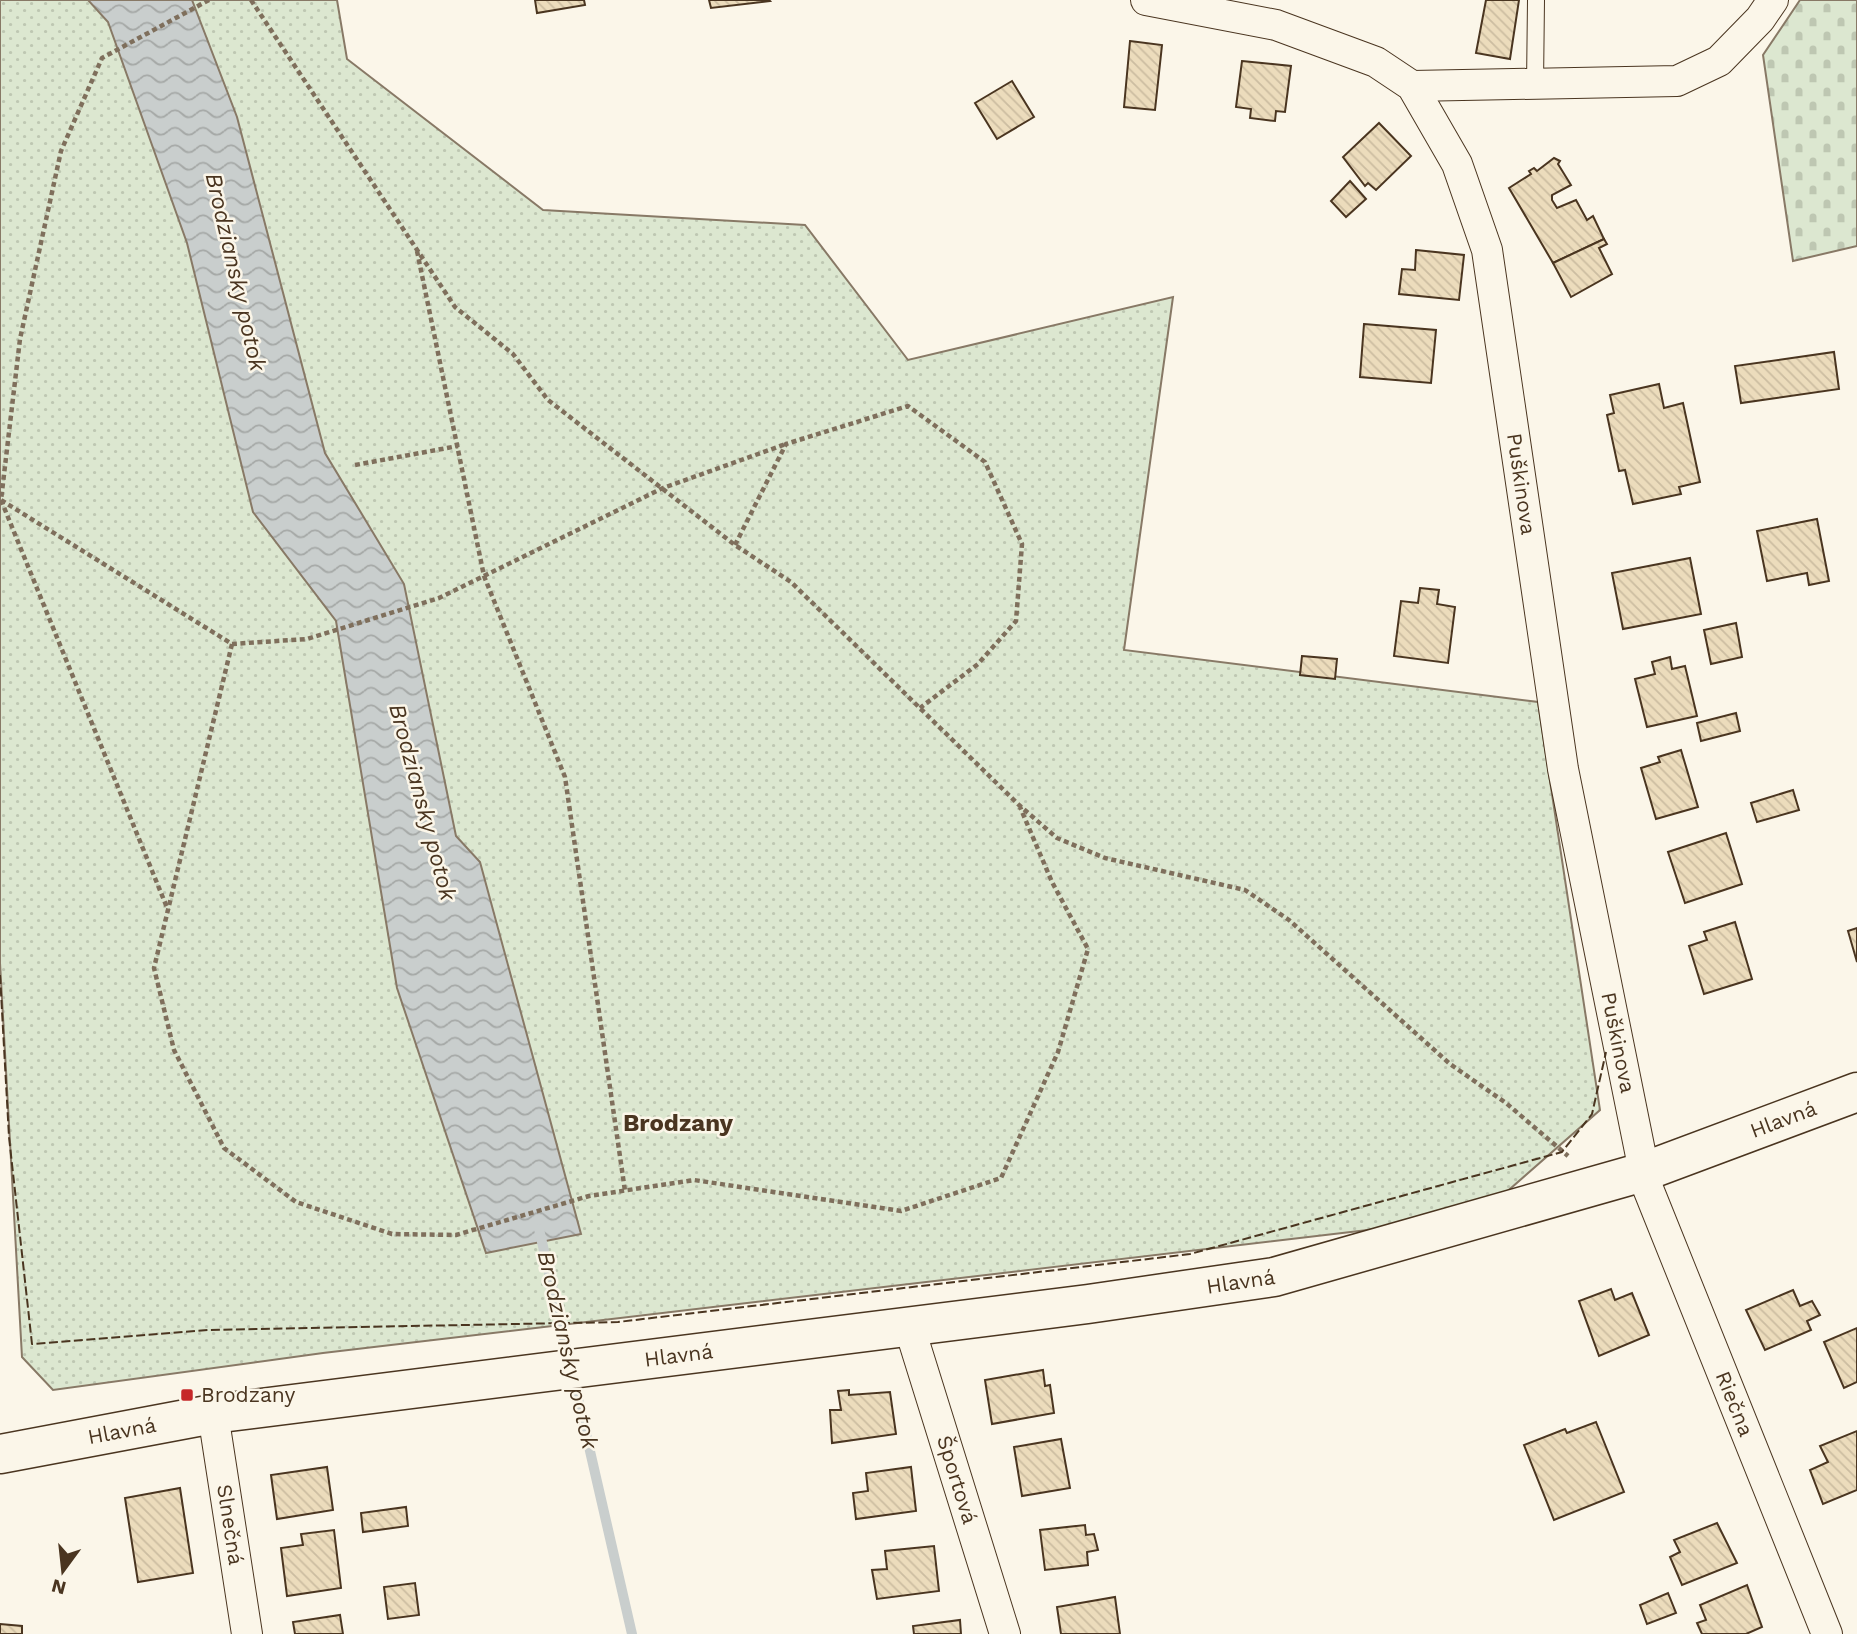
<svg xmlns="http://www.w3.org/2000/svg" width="1857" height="1634" viewBox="0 0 1857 1634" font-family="'Work Sans',sans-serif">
	<defs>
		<pattern id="grass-dots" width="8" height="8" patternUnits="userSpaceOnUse" patternTransform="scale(1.75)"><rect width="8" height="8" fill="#dce7d0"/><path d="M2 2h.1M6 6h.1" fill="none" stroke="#bec7b2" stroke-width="1.8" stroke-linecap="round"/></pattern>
		<pattern id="cemetery-stones" width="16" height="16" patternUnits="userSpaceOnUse" patternTransform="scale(1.75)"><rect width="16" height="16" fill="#dce7d0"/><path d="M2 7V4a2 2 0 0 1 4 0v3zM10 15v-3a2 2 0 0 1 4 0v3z" fill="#bec7b2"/></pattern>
		<pattern id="water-waves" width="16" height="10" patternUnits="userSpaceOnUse" patternTransform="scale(1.75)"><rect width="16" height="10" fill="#c9cecd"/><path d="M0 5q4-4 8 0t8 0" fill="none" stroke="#a5a8a6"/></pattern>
		<pattern id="building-back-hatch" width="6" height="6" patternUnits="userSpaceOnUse" patternTransform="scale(1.75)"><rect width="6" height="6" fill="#ecdcbc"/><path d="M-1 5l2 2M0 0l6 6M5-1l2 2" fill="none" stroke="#ccbda1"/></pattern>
	</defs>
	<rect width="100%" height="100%" fill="#fbf6e9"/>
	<path fill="url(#grass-dots)" stroke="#887966" stroke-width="2" d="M 0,0 L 337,0 L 347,59 L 543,210 L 805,225 L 908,360 L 1173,297 L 1124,650 L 1538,702 L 1600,1110 L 1478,1217 L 323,1353 L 53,1390 L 22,1357 L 0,963 Z"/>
	<path fill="url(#cemetery-stones)" stroke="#887966" stroke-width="2" d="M 1800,0 L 1857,0 L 1857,246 L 1793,261 L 1763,55 Z"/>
	<path fill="url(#water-waves)" stroke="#887966" stroke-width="2" d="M 88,0 L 192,0 L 237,117 L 325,453 L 404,584 L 456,836 L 480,862 L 581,1234 L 486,1253 L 397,988 L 336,621 L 253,512 L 187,243 L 108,22 Z"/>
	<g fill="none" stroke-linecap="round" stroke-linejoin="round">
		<path stroke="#c9cecd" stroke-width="10" d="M 539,1229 L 632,1634"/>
	</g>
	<g fill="url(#building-back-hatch)" stroke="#4a3520" stroke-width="2">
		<path d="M 535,0 L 584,0 L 585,5 L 537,13 Z"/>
		<path d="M 709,0 L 769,0 L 770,1 L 711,8 Z"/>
		<path d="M 1486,0 L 1519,0 L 1510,59 L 1476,53 Z"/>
		<path d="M 1130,41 L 1162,45 L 1155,110 L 1124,107 Z"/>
		<path d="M 1242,61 L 1291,66 L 1285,112 L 1276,111 L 1275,121 L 1250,118 L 1251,109 L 1236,107 Z"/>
		<path d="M 1012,81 L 1034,117 L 997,139 L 975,103 Z"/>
		<path d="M 1379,123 L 1411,156 L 1376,190 L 1368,183 L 1365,186 L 1343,157 Z"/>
		<path d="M 1554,158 L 1560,161 L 1558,164 L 1571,185 L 1552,195 L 1552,200 L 1557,208 L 1576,200 L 1587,220 L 1593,216 L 1604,239 L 1553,263 L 1509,188 L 1531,174 L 1529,171 L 1534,168 L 1537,171 Z"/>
		<path d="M 1350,181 L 1366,199 L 1346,217 L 1331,201 Z"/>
		<path d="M 1604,239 L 1607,244 L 1599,248 L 1612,274 L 1571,297 L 1553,263 Z"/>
		<path d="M 1416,250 L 1464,255 L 1459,300 L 1399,294 L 1402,269 L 1415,270 Z"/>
		<path d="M 1364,324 L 1436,330 L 1431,383 L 1360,377 Z"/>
		<path d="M 1834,352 L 1839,389 L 1741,403 L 1735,366 Z"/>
		<path d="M 1659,384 L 1664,408 L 1683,403 L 1700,482 L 1679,487 L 1681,494 L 1633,504 L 1625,470 L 1619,471 L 1607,415 L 1614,413 L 1610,395 Z"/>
		<path d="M 1817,519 L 1829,581 L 1809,585 L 1807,573 L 1767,581 L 1757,531 Z"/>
		<path d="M 1690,558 L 1701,614 L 1623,629 L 1612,573 Z"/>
		<path d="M 1420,588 L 1439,590 L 1437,604 L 1455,607 L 1448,663 L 1394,656 L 1401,601 L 1418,603 Z"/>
		<path d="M 1736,623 L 1742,657 L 1711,664 L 1704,630 Z"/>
		<path d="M 1302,656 L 1337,659 L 1335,679 L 1300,675 Z"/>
		<path d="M 1670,657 L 1672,669 L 1685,666 L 1697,716 L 1647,727 L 1635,679 L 1655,674 L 1652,662 Z"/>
		<path d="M 1736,713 L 1740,731 L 1701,741 L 1697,723 Z"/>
		<path d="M 1681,750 L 1698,807 L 1656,819 L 1641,768 L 1660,762 L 1658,757 Z"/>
		<path d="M 1793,790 L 1799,810 L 1757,822 L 1751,803 Z"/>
		<path d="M 1726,833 L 1742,884 L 1685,903 L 1668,852 Z"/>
		<path d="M 1735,922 L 1752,979 L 1704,994 L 1689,946 L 1707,940 L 1704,932 Z"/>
		<path d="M 1857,928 L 1857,962 L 1848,931 Z"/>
		<path d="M 1611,1289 L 1615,1300 L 1632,1293 L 1649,1335 L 1599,1356 L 1579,1301 Z"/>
		<path d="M 1793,1290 L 1800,1306 L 1812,1301 L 1820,1315 L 1807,1321 L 1811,1330 L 1765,1350 L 1746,1310 Z"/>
		<path d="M 1857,1328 L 1857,1382 L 1844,1388 L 1824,1342 Z"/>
		<path d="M 1043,1370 L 1045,1386 L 1050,1385 L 1054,1413 L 992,1424 L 985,1380 Z"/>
		<path d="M 849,1390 L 849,1395 L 890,1392 L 896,1434 L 832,1443 L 830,1410 L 841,1410 L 838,1391 Z"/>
		<path d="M 1596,1422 L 1624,1492 L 1554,1520 L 1524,1445 L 1565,1429 L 1567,1433 Z"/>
		<path d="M 1857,1431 L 1857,1490 L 1823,1504 L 1810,1470 L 1828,1462 L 1820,1446 Z"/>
		<path d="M 1061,1439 L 1070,1488 L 1022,1496 L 1014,1447 Z"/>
		<path d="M 327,1467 L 333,1510 L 277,1519 L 271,1475 Z"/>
		<path d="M 911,1467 L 916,1511 L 856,1519 L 853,1493 L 868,1491 L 866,1473 Z"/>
		<path d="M 180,1488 L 193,1573 L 138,1582 L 125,1498 Z"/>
		<path d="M 406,1507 L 408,1526 L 363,1532 L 361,1513 Z"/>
		<path d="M 1717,1523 L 1737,1563 L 1682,1585 L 1670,1557 L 1680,1552 L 1674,1540 Z"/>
		<path d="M 1085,1525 L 1086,1535 L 1094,1534 L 1098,1550 L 1087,1552 L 1088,1565 L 1045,1570 L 1040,1530 Z"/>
		<path d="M 334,1530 L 341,1588 L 287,1596 L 281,1548 L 303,1545 L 301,1534 Z"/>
		<path d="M 934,1546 L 939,1591 L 877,1599 L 872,1570 L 887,1569 L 885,1551 Z"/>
		<path d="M 415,1583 L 419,1615 L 388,1619 L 384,1587 Z"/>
		<path d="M 1747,1585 L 1762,1627 L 1746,1634 L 1702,1634 L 1697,1623 L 1706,1620 L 1700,1605 Z"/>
		<path d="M 1668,1593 L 1676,1613 L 1647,1624 L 1640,1605 Z"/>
		<path d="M 1115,1597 L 1120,1634 L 1061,1634 L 1057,1607 Z"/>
		<path d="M 340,1615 L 343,1634 L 295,1634 L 293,1622 Z"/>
		<path d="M 960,1620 L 961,1634 L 914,1634 L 913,1626 Z"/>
		<path d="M 0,1624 L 22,1626 L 22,1634 L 0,1634 Z"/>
	</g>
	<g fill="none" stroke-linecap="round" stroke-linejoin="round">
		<g stroke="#4a3520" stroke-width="18">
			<path id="lane" d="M 1535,85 L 1536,0"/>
		</g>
		<g stroke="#4a3520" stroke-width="32">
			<g id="street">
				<path id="s1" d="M 1146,0 L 1276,25 L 1376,62 L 1412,86 L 1457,164 L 1487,250 L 1563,769 L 1647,1186 L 1827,1634"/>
				<path d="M 1412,86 L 1677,81 L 1719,61 L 1760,19 L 1773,0"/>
				<path id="s2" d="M 909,1326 L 1005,1634"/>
				<path id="s3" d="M 213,1414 L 247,1634"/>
			</g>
		</g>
		<g stroke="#4a3520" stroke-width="41">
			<g id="secondary">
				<path id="s4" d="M 0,1454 L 213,1414 L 1088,1304 L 1274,1277 L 1643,1172 L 1857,1092"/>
			</g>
		</g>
		<g stroke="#7f6f5c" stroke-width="4.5" stroke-dasharray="5 3.5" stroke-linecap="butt">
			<path d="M 209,0 L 102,58 L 61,151 L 20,339 L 1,500 L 232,644 L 307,639 L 439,598 L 663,488 L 786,444"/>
			<path d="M 251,0 L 455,307 L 513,354 L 548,400 L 735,545 L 791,582 L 1019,805 L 1057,838 L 1105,858 L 1245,890 L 1289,920 L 1450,1064 L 1506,1103 L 1568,1156"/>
			<path d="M 417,251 L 484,576 L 565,777 L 625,1191"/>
			<path d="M 355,465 L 458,446"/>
			<path d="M 1,500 L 168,910"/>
			<path d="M 735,545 L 786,444 L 908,406 L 985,462 L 1022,544 L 1016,621 L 978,664 L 920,708"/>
			<path d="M 232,644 L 154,968 L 174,1050 L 224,1148 L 296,1202 L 392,1234 L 456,1235 L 589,1196 L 694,1180 L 901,1211 L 1001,1178 L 1058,1052 L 1088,949 L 1052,882 L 1020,807"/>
		</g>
		<use href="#lane" stroke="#fbf6e9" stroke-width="16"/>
		<use href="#street" stroke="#fbf6e9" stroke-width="30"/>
		<use href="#secondary" stroke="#fbf6e9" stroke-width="38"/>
		<path stroke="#4a3520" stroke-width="2" stroke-dasharray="9 3.5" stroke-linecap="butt" d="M 0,975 L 9,1137 L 32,1344 L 208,1330 L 618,1322 L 1190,1254 L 1562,1152 L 1592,1114 L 1606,1052"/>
	</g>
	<rect fill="#c62828" stroke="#fbf6e9" stroke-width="2.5" x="180" y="1388" width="14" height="14" rx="3.5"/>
	<g text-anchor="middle" stroke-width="5" stroke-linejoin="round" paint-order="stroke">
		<g font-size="21" fill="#4a3520" stroke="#fbf6e9">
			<text dy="7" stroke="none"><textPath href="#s1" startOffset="700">Puškinova</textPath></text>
			<text dy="7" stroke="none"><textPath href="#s1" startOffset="1267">Puškinova</textPath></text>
			<text dy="7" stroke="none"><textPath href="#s4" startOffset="1820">Hlavná</textPath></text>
			<text dy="7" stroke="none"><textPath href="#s4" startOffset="1253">Hlavná</textPath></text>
			<text dy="7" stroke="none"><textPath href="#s4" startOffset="686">Hlavná</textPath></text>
			<text dy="7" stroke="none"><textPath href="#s1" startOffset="1648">Riečna</textPath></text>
			<text dy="7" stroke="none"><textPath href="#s4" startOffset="124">Hlavná</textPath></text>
			<text dy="7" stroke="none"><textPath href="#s2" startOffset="161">Športová</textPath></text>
			<text dy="7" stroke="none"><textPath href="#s3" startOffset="112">Slnečná</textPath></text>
		</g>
		<g font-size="21" fill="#4a3520" stroke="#fbf6e9" text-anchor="start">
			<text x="201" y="1402">Brodzany</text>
		</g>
		<g font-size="23" font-style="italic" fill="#4a3520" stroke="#fbf6e9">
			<text transform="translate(236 272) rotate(77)" y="8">Brodziansky potok</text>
			<text transform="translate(423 802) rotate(75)" y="8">Brodziansky potok</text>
			<text transform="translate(568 1350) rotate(77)" y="8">Brodziansky potok</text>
		</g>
		<g font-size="24" font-weight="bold" fill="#4a3520" stroke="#fbf6e9">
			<text x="678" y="1131">Brodzany</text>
		</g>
	</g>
	<g transform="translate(63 1571) rotate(195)" stroke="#fbf6e9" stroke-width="5" paint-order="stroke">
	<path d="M0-5L12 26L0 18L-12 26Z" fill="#4a3520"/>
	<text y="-10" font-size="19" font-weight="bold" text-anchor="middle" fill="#4a3520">N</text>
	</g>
</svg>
